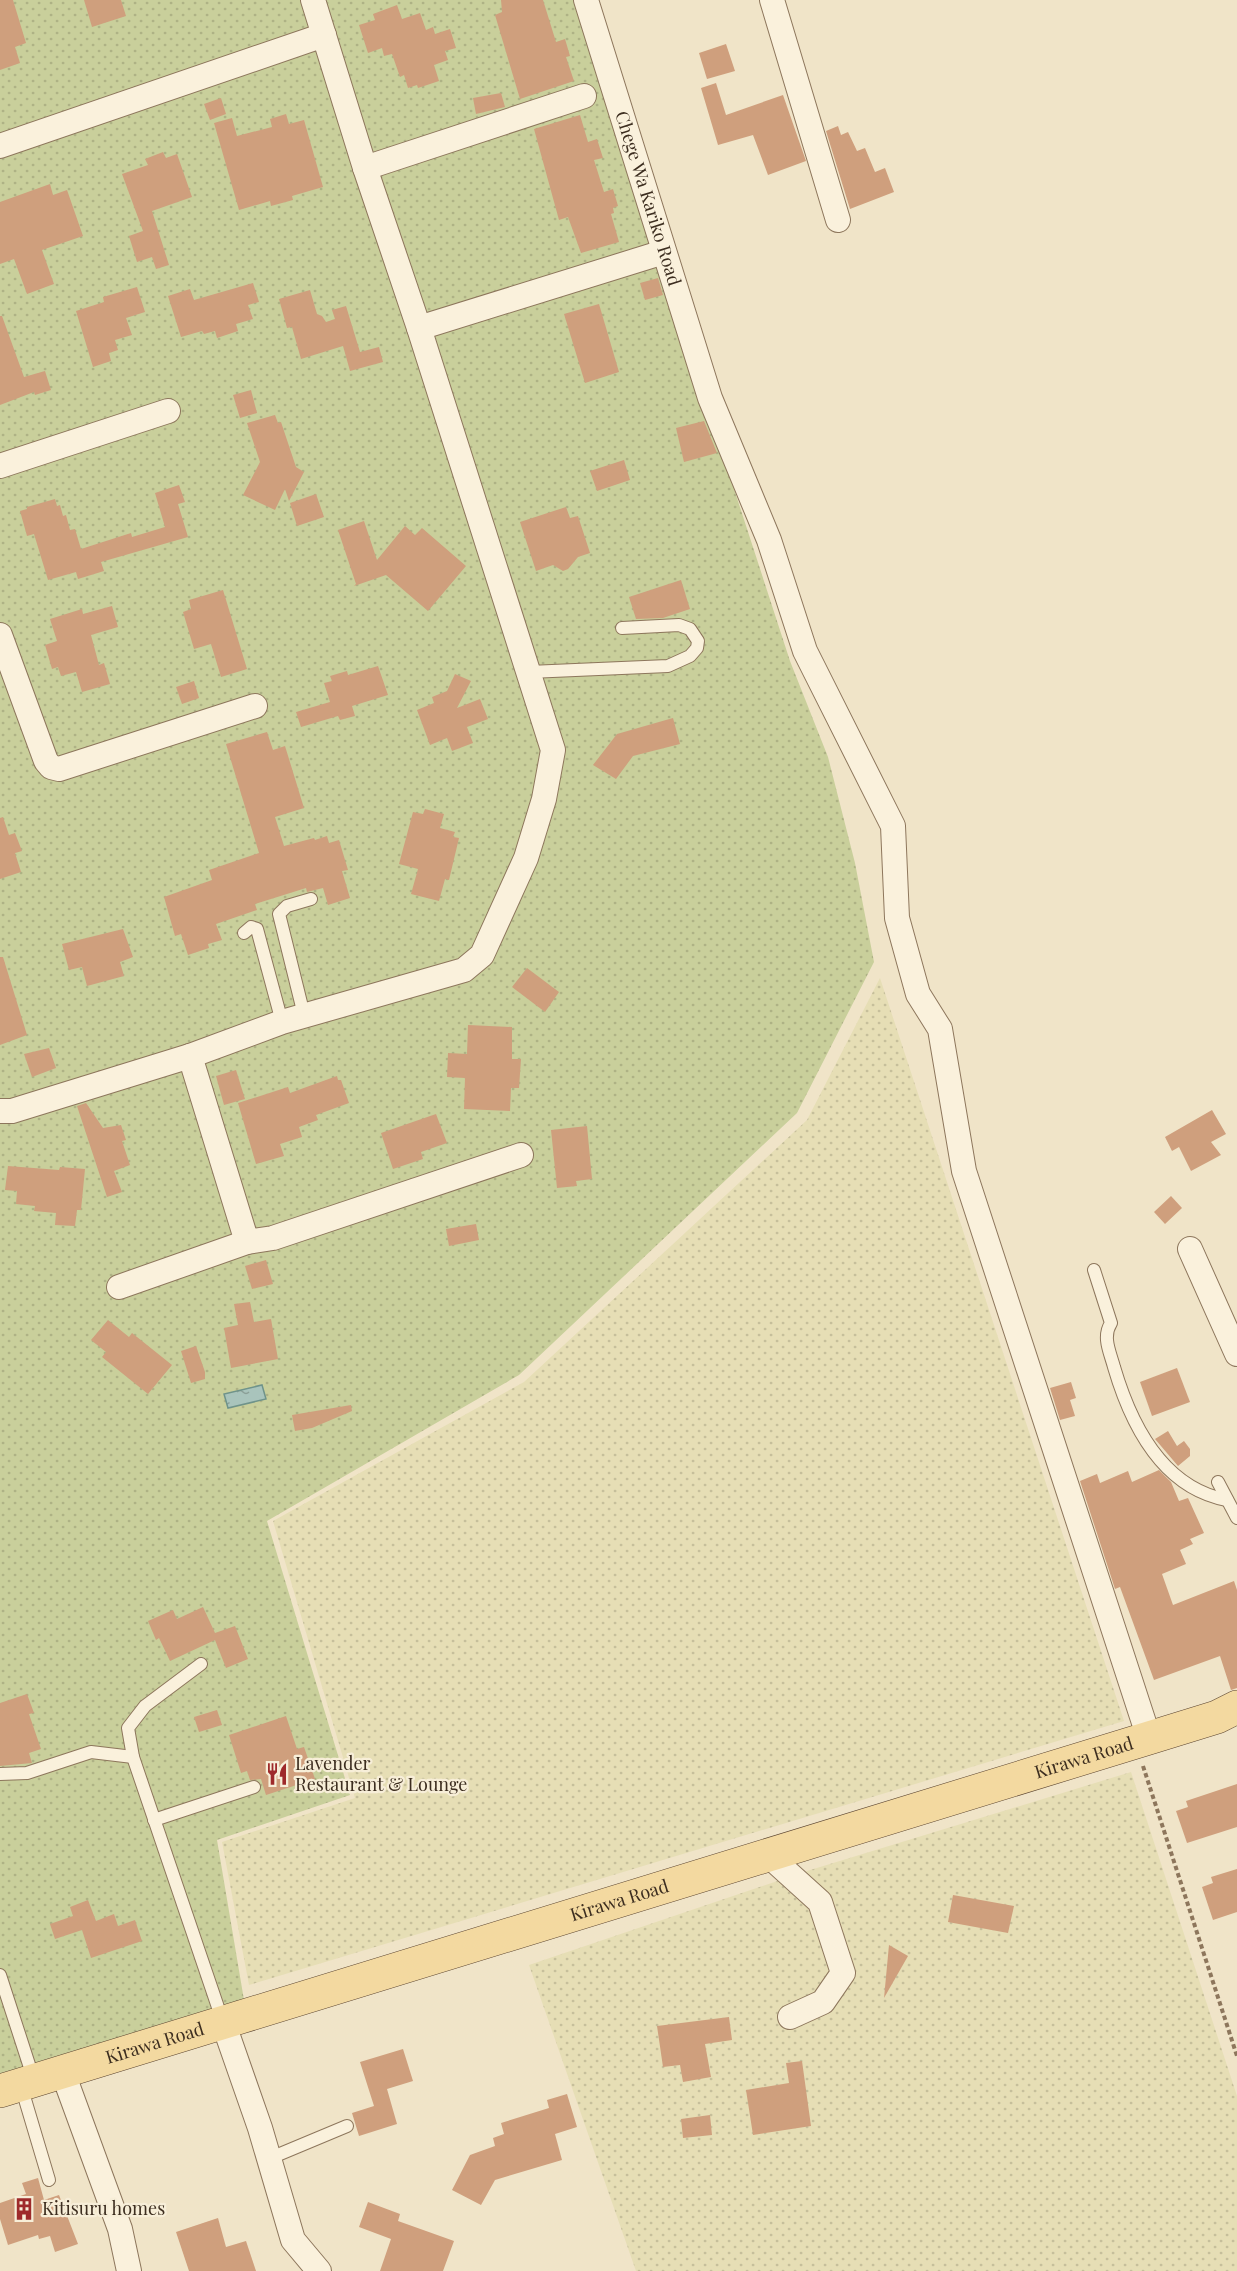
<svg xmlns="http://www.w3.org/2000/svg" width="1237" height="2271" viewBox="0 0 1237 2271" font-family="'Playfair Display',serif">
	<defs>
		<pattern id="farmland-dots" width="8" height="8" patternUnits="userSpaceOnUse" patternTransform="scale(1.5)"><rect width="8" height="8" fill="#e6deb5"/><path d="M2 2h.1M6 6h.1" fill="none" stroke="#c6bf9b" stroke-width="1.8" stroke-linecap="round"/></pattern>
		<pattern id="garden-dots" width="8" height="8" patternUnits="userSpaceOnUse" patternTransform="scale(1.5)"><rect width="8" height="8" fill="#c9cf9b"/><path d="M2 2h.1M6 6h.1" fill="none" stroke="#aeb285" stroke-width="1.8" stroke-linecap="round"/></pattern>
		<pattern id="water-ripples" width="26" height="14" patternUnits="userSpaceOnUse" patternTransform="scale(1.5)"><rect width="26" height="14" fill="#a9c4bc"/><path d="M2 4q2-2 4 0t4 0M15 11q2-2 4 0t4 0" fill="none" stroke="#8ba098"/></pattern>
	</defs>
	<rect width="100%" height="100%" fill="#f0e4c8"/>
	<g fill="url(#farmland-dots)">
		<path d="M 880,978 L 1124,1721 L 249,1985 L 222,1842 L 355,1798 L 273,1521 L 524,1382 L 807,1120 Z"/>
		<path d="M 1131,1772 L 1237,2096 L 1237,2271 L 636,2271 L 529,1965 L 807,1871 Z"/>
	</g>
	<path fill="url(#garden-dots)" d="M 0,0 L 575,0 L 790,661 L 828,757 L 855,863 L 874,962 L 797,1113 L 519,1375 L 267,1521 L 350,1795 L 217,1840 L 245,2006 L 0,2080 Z"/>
	<path fill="url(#water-ripples)" stroke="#6f938a" stroke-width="1.5" d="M 262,1385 L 266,1399 L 228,1408 L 224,1394 Z"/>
	<g fill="#cf9f7d">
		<path d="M 0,0 L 13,0 L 26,43 L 15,47 L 20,63 L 0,70 Z"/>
		<path d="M 84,0 L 121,0 L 126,16 L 92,27 Z"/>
		<path d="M 501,0 L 543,0 L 556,42 L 565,39 L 570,56 L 566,57 L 574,81 L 520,99 L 495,15 L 502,12 Z"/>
		<path d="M 397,5 L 402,19 L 420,13 L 426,30 L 433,27 L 435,34 L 450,29 L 456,48 L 445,51 L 448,60 L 434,65 L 439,81 L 418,88 L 417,85 L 408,88 L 404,75 L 400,77 L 392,54 L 384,56 L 382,48 L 368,53 L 359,25 L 375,20 L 373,14 Z"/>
		<path d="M 726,44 L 735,71 L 707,79 L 699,53 Z"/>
		<path d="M 716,83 L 726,115 L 783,95 L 806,161 L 768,175 L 753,135 L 718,145 L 701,88 Z"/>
		<path d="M 501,93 L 505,107 L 476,114 L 473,98 Z"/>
		<path d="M 221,98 L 226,114 L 210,120 L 204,104 Z"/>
		<path d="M 286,114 L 289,124 L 304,120 L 323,187 L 292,196 L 293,200 L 271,206 L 270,201 L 239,210 L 214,123 L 232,118 L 237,136 L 272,127 L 270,119 Z"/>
		<path d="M 580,115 L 588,142 L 597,139 L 603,158 L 594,160 L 604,192 L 613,189 L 618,206 L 613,208 L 614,213 L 611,214 L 619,242 L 581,253 L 568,217 L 559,220 L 534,129 Z"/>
		<path d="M 838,126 L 841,135 L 848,132 L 857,151 L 865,148 L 875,172 L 885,168 L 894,192 L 850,209 L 826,131 Z"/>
		<path d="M 163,152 L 166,158 L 177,154 L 192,197 L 152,211 L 169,265 L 156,269 L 152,257 L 137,262 L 129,236 L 143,231 L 122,174 L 148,165 L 145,159 Z"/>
		<path d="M 50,184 L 53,195 L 67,190 L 83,236 L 42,250 L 54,284 L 27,294 L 14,259 L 0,264 L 0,202 Z"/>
		<path d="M 658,278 L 663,295 L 645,300 L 640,283 Z"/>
		<path d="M 253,283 L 259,302 L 248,305 L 253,319 L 236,324 L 238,331 L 217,338 L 215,331 L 204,334 L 202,331 L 181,337 L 168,296 L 190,289 L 194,300 Z"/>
		<path d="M 137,287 L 145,312 L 126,318 L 132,335 L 115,340 L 118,350 L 109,353 L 111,361 L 93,367 L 76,311 L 104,302 L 103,297 Z"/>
		<path d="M 310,290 L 317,314 L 322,316 L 326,322 L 335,319 L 332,310 L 346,306 L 360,352 L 379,347 L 383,362 L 350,371 L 343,346 L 301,359 L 292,327 L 287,328 L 279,299 Z"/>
		<path d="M 599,304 L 619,372 L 585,383 L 564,314 Z"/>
		<path d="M 0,316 L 2,316 L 24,377 L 45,371 L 51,390 L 35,395 L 34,392 L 0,405 Z"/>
		<path d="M 251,390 L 257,413 L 240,418 L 233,395 Z"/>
		<path d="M 275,415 L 278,423 L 281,422 L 296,467 L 304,472 L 289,501 L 285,489 L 275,510 L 243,495 L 260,462 L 247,423 Z"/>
		<path d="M 704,421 L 717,453 L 684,462 L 676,428 Z"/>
		<path d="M 624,460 L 630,480 L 597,491 L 590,471 Z"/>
		<path d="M 179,485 L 185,502 L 178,504 L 188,537 L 101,562 L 104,571 L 78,579 L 76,572 L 48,580 L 34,534 L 27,536 L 20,511 L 27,509 L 27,507 L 55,499 L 57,506 L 60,505 L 63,516 L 66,515 L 70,530 L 75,529 L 81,549 L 131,533 L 132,537 L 165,527 L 155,493 Z"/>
		<path d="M 316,494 L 324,517 L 297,526 L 290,503 Z"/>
		<path d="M 566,507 L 570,518 L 578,516 L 590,553 L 578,557 L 568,569 L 563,571 L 553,565 L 536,571 L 520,522 Z"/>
		<path d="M 364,521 L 377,560 L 405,526 L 415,535 L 422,528 L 466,566 L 428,611 L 386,575 L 354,586 L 356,584 L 338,530 Z"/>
		<path d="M 681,580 L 690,609 L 663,618 L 636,619 L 629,597 Z"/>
		<path d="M 223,590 L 247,669 L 221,677 L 211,644 L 194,649 L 183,612 L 191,609 L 189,600 Z"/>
		<path d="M 112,606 L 118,627 L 91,635 L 99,665 L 104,663 L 110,684 L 82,692 L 76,672 L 61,676 L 58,667 L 52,669 L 45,645 L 57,641 L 50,619 L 82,609 L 83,614 Z"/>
		<path d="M 378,666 L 388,695 L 352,706 L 355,716 L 340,720 L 338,716 L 301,727 L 296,712 L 330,702 L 324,683 L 332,681 L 330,676 L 347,671 L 348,675 Z"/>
		<path d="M 455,674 L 471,681 L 457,708 L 480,699 L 488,719 L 467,727 L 473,743 L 452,751 L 447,738 L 430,745 L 417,710 L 434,703 L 432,697 L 447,691 Z"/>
		<path d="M 194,681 L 199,698 L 182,704 L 176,687 Z"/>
		<path d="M 673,718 L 680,744 L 633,756 L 616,779 L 593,765 L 617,734 Z"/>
		<path d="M 267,732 L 273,750 L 285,746 L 304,808 L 275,817 L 284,846 L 314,838 L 315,840 L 327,836 L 329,843 L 339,840 L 348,870 L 342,871 L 350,898 L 328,905 L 323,888 L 307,892 L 306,888 L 255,904 L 257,910 L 216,924 L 222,940 L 208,944 L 209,948 L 188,955 L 181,934 L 175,936 L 164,897 L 212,880 L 209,870 L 259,853 L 226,744 Z"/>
		<path d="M 425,809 L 444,814 L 440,828 L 455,832 L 453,837 L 459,838 L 449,880 L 445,879 L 439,901 L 411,894 L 418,869 L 399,864 L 413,812 L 423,814 Z"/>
		<path d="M 3,817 L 9,835 L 15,833 L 22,851 L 15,853 L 21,872 L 0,879 L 0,818 Z"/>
		<path d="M 123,929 L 133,957 L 120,962 L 124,976 L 87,986 L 82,967 L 69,970 L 62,944 Z"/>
		<path d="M 0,957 L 3,957 L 27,1035 L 0,1045 Z"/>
		<path d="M 527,968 L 559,992 L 545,1012 L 512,987 Z"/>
		<path d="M 468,1025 L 512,1027 L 512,1059 L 521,1059 L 519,1088 L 511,1088 L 510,1111 L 464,1109 L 465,1078 L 447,1077 L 448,1053 L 467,1054 Z"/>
		<path d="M 49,1048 L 56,1068 L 32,1077 L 24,1054 Z"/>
		<path d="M 236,1070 L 245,1099 L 224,1105 L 216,1076 Z"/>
		<path d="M 337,1076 L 338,1080 L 341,1080 L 349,1103 L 316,1115 L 318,1120 L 299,1127 L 302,1137 L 280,1144 L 284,1156 L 256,1164 L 238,1103 L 288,1087 L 290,1093 Z"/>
		<path d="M 86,1103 L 103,1128 L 121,1125 L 126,1140 L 122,1141 L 130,1165 L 114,1171 L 122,1192 L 107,1197 L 77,1106 Z"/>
		<path d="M 1212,1110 L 1226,1134 L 1211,1142 L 1221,1155 L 1191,1171 L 1179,1147 L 1172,1151 L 1165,1137 Z"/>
		<path d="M 436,1114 L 447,1143 L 421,1152 L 423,1159 L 393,1169 L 381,1133 Z"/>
		<path d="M 587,1126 L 592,1179 L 576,1181 L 577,1186 L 557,1188 L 551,1130 Z"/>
		<path d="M 8,1166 L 59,1170 L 60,1167 L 85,1169 L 81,1210 L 77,1210 L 75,1226 L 55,1225 L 56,1213 L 34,1211 L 35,1206 L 16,1204 L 17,1191 L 5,1190 Z"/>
		<path d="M 1171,1196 L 1182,1208 L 1165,1224 L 1154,1212 Z"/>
		<path d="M 476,1224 L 479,1240 L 449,1246 L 446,1229 Z"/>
		<path d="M 266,1260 L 273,1284 L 252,1289 L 245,1266 Z"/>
		<path d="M 250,1302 L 254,1322 L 271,1319 L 278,1359 L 231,1368 L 224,1328 L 238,1325 L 234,1304 Z"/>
		<path d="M 108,1320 L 129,1337 L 132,1333 L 172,1365 L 148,1394 L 102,1357 L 106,1352 L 91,1340 Z"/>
		<path d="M 196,1346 L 205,1372 L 205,1379 L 191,1383 L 181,1351 Z"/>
		<path d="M 1177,1368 L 1190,1402 L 1152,1416 L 1140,1382 Z"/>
		<path d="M 1071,1382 L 1076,1398 L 1070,1400 L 1075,1416 L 1060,1420 L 1050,1388 Z"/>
		<path d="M 351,1405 L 352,1411 L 312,1428 L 295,1431 L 292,1415 Z"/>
		<path d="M 1168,1431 L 1177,1446 L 1184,1441 L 1190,1449 L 1190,1456 L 1178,1466 L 1155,1439 Z"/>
		<path d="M 1159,1470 L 1171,1482 L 1179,1501 L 1188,1498 L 1204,1533 L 1190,1539 L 1193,1544 L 1180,1550 L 1186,1564 L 1162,1574 L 1173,1605 L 1234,1581 L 1237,1590 L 1237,1688 L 1231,1690 L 1220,1656 L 1154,1680 L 1120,1587 L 1115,1589 L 1080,1481 L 1097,1474 L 1100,1483 L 1128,1471 L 1132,1482 Z"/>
		<path d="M 203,1607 L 215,1633 L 235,1626 L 248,1659 L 226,1668 L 215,1640 L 170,1661 L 159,1638 L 156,1640 L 148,1621 L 173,1610 L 177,1619 Z"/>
		<path d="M 27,1694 L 34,1713 L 29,1714 L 41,1749 L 29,1753 L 32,1763 L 0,1766 L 0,1703 Z"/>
		<path d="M 217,1710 L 222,1725 L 199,1732 L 194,1717 Z"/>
		<path d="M 286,1716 L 297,1749 L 304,1747 L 315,1779 L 266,1795 L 261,1779 L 250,1780 L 247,1771 L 241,1773 L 229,1735 Z"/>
		<path d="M 1237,1784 L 1237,1827 L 1187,1843 L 1176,1811 L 1188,1807 L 1186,1801 Z"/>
		<path d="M 1237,1869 L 1237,1912 L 1213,1920 L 1202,1887 L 1213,1883 L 1211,1877 Z"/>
		<path d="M 953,1895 L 1014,1906 L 1008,1933 L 948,1922 Z"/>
		<path d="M 88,1900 L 96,1921 L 114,1914 L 118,1926 L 135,1920 L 142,1941 L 91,1958 L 82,1930 L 55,1939 L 50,1924 L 73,1916 L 70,1907 Z"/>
		<path d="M 889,1945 L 908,1956 L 884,1998 Z"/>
		<path d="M 729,2017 L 732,2040 L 705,2044 L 711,2077 L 683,2082 L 680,2065 L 663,2067 L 657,2026 Z"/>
		<path d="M 403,2049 L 413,2081 L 387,2089 L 397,2124 L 359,2136 L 352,2113 L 374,2106 L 360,2062 Z"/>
		<path d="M 802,2061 L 811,2126 L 753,2135 L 746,2090 L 789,2083 L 786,2063 Z"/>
		<path d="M 567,2094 L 577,2127 L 555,2134 L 562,2160 L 495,2180 L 481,2205 L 452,2190 L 470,2155 L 495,2146 L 493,2138 L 504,2134 L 501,2123 L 549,2108 L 547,2100 Z"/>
		<path d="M 710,2115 L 712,2135 L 683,2138 L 681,2119 Z"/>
		<path d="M 38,2178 L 44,2200 L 59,2195 L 78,2244 L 55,2252 L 50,2236 L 39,2239 L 38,2235 L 8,2245 L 0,2219 L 0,2203 L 26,2194 L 22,2183 Z"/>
		<path d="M 368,2202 L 400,2214 L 398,2221 L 454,2241 L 443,2271 L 380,2271 L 391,2239 L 359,2227 Z"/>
		<path d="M 218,2218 L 226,2247 L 246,2241 L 256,2271 L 189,2271 L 176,2232 Z"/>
	</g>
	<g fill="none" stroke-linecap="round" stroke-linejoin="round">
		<g stroke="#8d765c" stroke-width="14">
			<g id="lane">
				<path d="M 529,672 L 668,666 L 690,656 L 697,648 L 698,641 L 690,629 L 679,625 L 622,628"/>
				<path d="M 244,933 L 251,927 L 257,929 L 282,1022"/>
				<path d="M 304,1015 L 279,914 L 287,906 L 311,899"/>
				<path d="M 1094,1270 L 1111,1323 C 1102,1337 1110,1352 1114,1367 C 1131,1425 1163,1488 1227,1500"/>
				<path d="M 1218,1482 L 1237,1518"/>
				<path d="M 201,1664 L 145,1706 L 128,1728 L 133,1757 L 223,2022"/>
				<path d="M 0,1774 L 27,1773 L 91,1752 L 133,1757"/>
				<path d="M 154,1820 L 254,1787"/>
				<path d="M 0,1975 L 34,2080"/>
				<path d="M 21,2086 L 49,2180"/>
				<path d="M 268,2159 L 347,2126"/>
			</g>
		</g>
		<g stroke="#8d765c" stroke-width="26">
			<g id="street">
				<path id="s1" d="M 586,0 L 710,398 L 769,540 L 805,651 L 893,826 L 897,918 L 918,994 L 940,1029 L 964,1171 L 1149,1738"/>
				<path d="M 772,0 L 838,220"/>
				<path d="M 0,146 L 324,35"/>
				<path d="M 365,168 L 584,96"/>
				<path d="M 419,328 L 654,255"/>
				<path d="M 0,466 L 168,411"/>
				<path d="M 0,635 L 46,761 L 51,767 L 59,769 L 255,706"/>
				<path d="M 190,1056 L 247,1242 L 273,1238 L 521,1155"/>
				<path d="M 0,1111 L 12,1111 L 190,1056 L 282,1022 L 464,970 L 482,955 L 526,858 L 544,799 L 553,750 L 419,328 L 365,168 L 313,0"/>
				<path d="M 1190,1249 L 1237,1354"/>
				<path d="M 119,1287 L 247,1242"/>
				<path d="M 768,1855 L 820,1902 L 843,1973 L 823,2002 L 790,2017"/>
				<path d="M 223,2022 L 260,2128 L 293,2240 L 319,2271"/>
				<path d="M 63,2073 L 120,2229 L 129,2271"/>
			</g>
		</g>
		<g stroke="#5b4430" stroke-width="34">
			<g id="primary">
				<path id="s2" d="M 0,2091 L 1149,1738 L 1217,1717 L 1237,1707"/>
			</g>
		</g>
		<path stroke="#8d765c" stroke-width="4" stroke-dasharray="4.5 3" stroke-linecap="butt" d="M 1143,1766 L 1237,2056"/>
		<use href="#lane" stroke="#faf1dc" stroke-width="12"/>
		<use href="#street" stroke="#faf1dc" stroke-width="24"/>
		<use href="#primary" stroke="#f3d9a0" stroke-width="33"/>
	</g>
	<defs>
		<g id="restaurant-bare" transform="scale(1.8)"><path d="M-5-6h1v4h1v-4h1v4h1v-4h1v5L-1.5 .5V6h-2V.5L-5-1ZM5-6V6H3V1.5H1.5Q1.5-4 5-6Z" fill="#9e2a2b" stroke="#f7eed8" stroke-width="2.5" paint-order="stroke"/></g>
		<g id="building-bare" transform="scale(1.8)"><path d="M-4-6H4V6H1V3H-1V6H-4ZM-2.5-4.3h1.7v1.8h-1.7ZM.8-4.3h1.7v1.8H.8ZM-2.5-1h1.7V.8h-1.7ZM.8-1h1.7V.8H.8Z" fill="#9e2a2b" stroke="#f7eed8" stroke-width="2.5" paint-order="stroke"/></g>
	</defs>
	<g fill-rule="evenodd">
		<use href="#restaurant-bare" x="277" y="1774"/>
		<use href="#building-bare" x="24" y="2209"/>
	</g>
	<g text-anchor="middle" stroke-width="4.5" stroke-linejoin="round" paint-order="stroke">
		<g font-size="18" fill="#3d2e20" stroke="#f7eed8">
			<text dy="6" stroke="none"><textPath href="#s1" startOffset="208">Chege Wa Kariko Road</textPath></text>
			<text dy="6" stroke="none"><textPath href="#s2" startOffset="1134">Kirawa Road</textPath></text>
			<text dy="6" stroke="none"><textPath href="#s2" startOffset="648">Kirawa Road</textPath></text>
			<text dy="6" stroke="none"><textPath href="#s2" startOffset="162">Kirawa Road</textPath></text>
		</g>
		<g font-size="18" fill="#3d2e20" stroke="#f7eed8" text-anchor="start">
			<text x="295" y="1770">Lavender<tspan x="295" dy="21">Restaurant &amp; Lounge</tspan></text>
			<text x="42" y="2215">Kitisuru homes</text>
		</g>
	</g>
</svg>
